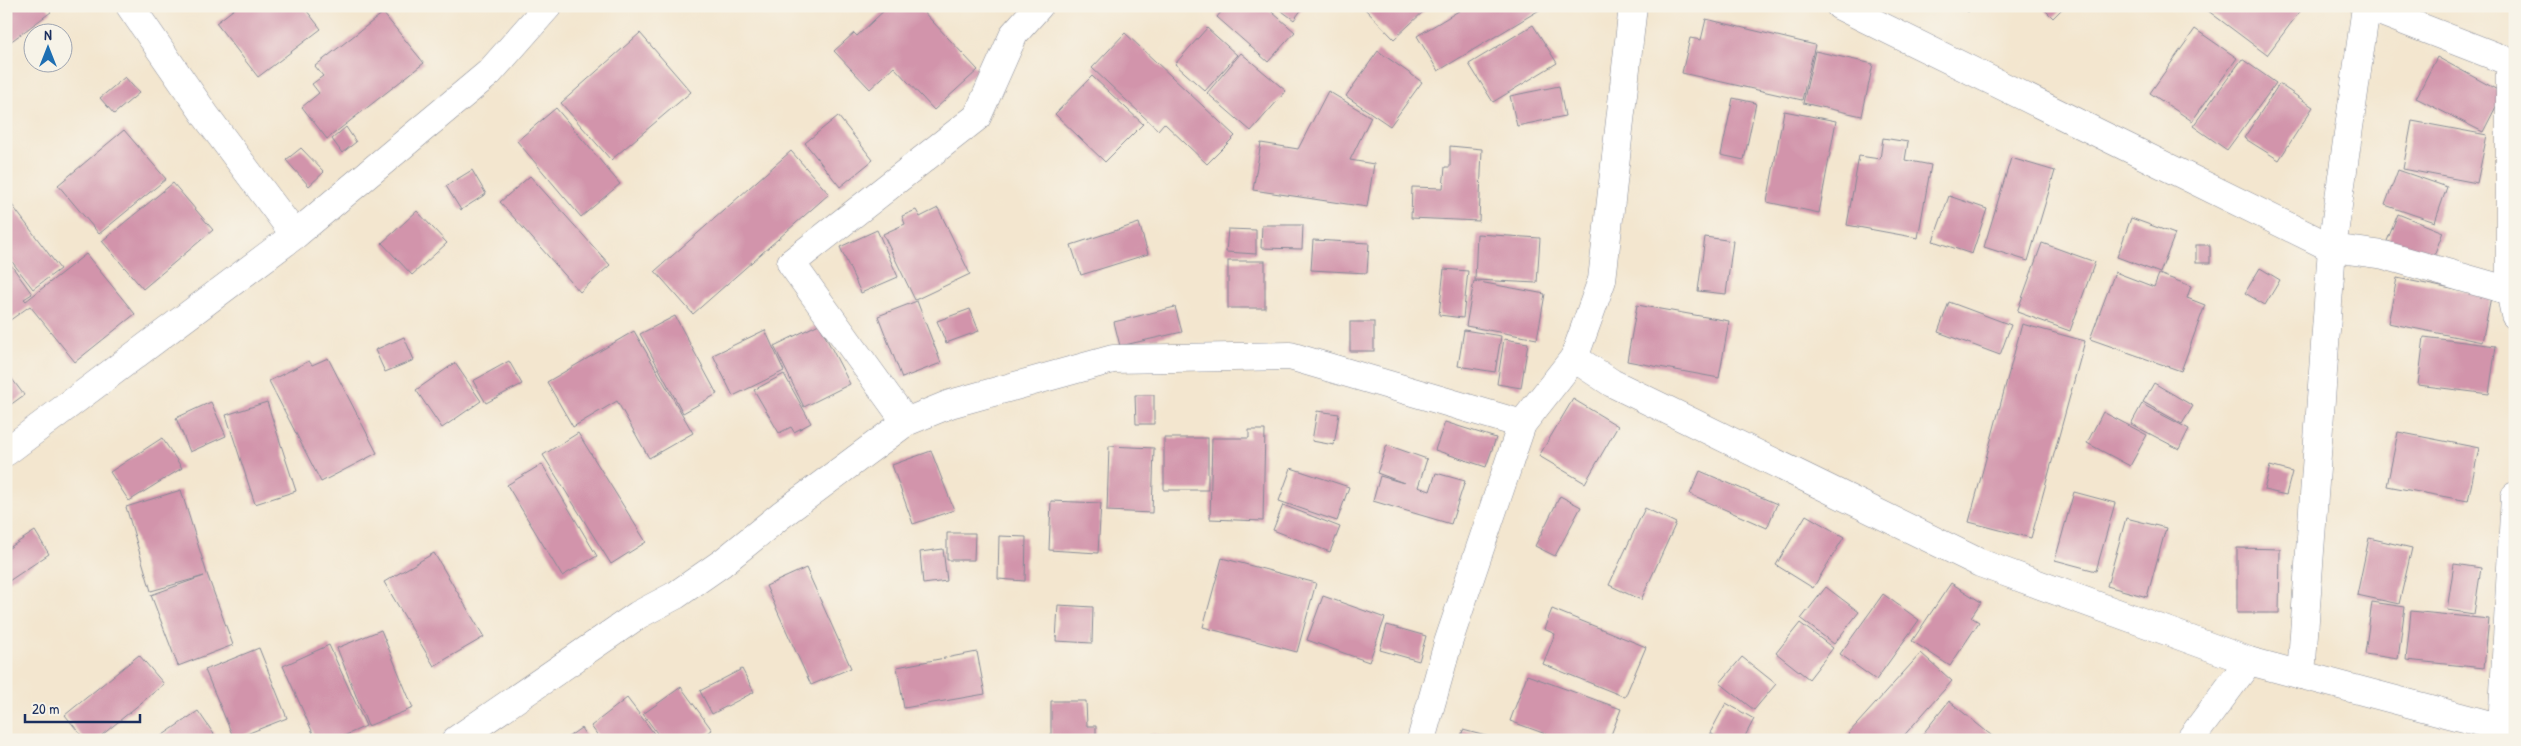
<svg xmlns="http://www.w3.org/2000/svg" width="2521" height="746" viewBox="0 0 2521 746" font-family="'Patrick Hand',sans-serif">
	<rect width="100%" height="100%" fill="#f7f3e8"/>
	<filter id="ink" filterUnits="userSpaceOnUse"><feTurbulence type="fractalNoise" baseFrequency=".02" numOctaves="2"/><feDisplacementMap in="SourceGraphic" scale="10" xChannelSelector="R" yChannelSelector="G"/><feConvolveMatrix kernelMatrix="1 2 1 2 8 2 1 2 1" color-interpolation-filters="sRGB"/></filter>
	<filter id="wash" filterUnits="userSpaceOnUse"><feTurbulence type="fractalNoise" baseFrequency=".0096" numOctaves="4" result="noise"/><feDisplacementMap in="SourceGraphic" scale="20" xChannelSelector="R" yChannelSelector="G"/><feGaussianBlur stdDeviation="1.12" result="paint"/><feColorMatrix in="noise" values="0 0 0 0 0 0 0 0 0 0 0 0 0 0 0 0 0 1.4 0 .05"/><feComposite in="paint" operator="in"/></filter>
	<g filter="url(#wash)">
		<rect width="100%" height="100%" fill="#f3e6cf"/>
		<g id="blocks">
			<g fill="#d294ab">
				<path d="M 18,6 L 46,6 L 51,12 L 6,45 L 6,15 Z"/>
				<path d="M 238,6 L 303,6 L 321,29 L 258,77 L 216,23 Z"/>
				<path d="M 889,6 L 918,6 L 978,70 L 934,110 L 894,67 L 870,89 L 834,51 L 854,33 L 857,36 Z"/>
				<path d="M 1226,6 L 1265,6 L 1295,32 L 1268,62 L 1217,17 Z"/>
				<path d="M 1275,6 L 1304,6 L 1294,20 Z"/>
				<path d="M 1362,6 L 1422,6 L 1425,10 L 1394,39 Z"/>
				<path d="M 1467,6 L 1546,6 L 1438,71 L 1417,36 Z"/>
				<path d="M 1962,6 L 1974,6 L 1968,12 Z"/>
				<path d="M 2041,6 L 2065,6 L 2053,18 Z"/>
				<path d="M 2210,6 L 2304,6 L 2267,55 L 2207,10 Z"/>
				<path d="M 383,13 L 424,63 L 327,139 L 302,107 L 319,93 L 312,84 L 323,76 L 315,66 Z"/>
				<path d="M 1706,19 L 1815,45 L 1802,100 L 1682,73 L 1690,38 L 1701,40 Z"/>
				<path d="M 1533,25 L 1557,63 L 1493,102 L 1469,64 Z"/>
				<path d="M 1207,28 L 1237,55 L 1205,91 L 1175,64 Z"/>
				<path d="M 2195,29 L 2237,58 L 2192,121 L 2150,93 Z"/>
				<path d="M 640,33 L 691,92 L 611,160 L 561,103 Z"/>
				<path d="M 1125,33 L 1235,136 L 1207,164 L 1164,123 L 1158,130 L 1092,68 Z"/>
				<path d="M 1378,51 L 1422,82 L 1390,126 L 1346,96 Z"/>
				<path d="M 1815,51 L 1873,64 L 1862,116 L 1803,103 Z"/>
				<path d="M 1241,53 L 1286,91 L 1251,131 L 1207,93 Z"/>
				<path d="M 2437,57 L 2503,93 L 2483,132 L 2416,98 Z"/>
				<path d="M 2242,59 L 2276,83 L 2227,150 L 2193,126 Z"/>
				<path d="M 1092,76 L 1143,124 L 1105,162 L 1055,114 Z"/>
				<path d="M 125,77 L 139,93 L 114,114 L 100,98 Z"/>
				<path d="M 2279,84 L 2313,107 L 2279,160 L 2244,138 Z"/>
				<path d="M 1559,86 L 1565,116 L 1517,126 L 1510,96 Z"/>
				<path d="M 1328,91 L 1371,117 L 1350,160 L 1374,164 L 1367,207 L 1253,190 L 1261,143 L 1298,149 Z"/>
				<path d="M 1733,98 L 1756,103 L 1744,160 L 1721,155 Z"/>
				<path d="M 556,108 L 620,184 L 581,217 L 517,141 Z"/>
				<path d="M 1784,111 L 1836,121 L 1819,213 L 1767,202 Z"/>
				<path d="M 838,116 L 873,160 L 840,187 L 805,143 Z"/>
				<path d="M 2412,121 L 2487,135 L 2477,183 L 2403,169 Z"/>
				<path d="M 346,127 L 356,142 L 342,153 L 332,139 Z"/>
				<path d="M 124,130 L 166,179 L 99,234 L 58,185 Z"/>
				<path d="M 1883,138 L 1908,142 L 1905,160 L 1931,165 L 1918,238 L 1847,225 L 1859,156 L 1880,159 Z"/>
				<path d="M 1450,146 L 1482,149 L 1479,221 L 1411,218 L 1412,187 L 1443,188 L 1445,167 L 1450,167 Z"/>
				<path d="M 301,148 L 324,172 L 309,186 L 286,160 Z"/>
				<path d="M 791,151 L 829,194 L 693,314 L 655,271 Z"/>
				<path d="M 2011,158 L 2055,171 L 2028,261 L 1984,247 Z"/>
				<path d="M 472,170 L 486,194 L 461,210 L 446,186 Z"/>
				<path d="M 2398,170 L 2447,187 L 2435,222 L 2385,205 Z"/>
				<path d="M 530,176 L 610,265 L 580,292 L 500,202 Z"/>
				<path d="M 173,183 L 213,230 L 143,289 L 102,241 Z"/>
				<path d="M 1949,196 L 1987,209 L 1972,254 L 1933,241 Z"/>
				<path d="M 6,197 L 60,269 L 33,289 L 6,254 Z"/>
				<path d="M 938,208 L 970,274 L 915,300 L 883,234 L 905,224 L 902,216 L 916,210 L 920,217 Z"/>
				<path d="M 417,211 L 447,243 L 412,275 L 382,243 Z"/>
				<path d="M 2398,214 L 2443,232 L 2433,258 L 2387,241 Z"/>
				<path d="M 2131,218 L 2175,234 L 2160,273 L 2117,257 Z"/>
				<path d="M 1139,223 L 1148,254 L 1081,275 L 1071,245 Z"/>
				<path d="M 1262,225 L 1303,225 L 1302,249 L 1261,248 Z"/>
				<path d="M 1228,229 L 1256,230 L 1256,254 L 1226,252 Z"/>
				<path d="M 877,230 L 898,277 L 861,293 L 840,247 Z"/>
				<path d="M 1477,234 L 1540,238 L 1537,283 L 1475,280 Z"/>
				<path d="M 1705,237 L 1733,241 L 1726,294 L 1698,291 Z"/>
				<path d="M 1313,240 L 1369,243 L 1367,273 L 1311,270 Z"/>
				<path d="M 2042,243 L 2095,262 L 2070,331 L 2017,312 Z"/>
				<rect x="2196" y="245" width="14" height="18"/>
				<path d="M 86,254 L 135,314 L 75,362 L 30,306 L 6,323 L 6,258 L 32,294 L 24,299 L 26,301 Z"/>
				<rect x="1228" y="261" width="37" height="47"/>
				<path d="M 2260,268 L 2280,280 L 2265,305 L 2245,293 Z"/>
				<path d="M 1444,269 L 1468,271 L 1463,318 L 1439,315 Z"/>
				<path d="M 2115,272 L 2154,287 L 2159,274 L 2191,286 L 2187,298 L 2205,305 L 2181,371 L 2090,339 Z"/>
				<path d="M 2397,278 L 2491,297 L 2482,342 L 2388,323 Z"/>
				<path d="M 1474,281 L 1545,294 L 1537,339 L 1466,326 Z"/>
				<path d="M 917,301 L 941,363 L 902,378 L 878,316 Z"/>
				<path d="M 1949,302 L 2011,325 L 2000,355 L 1938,332 Z"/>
				<path d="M 1637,305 L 1729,321 L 1719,378 L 1627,361 Z"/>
				<path d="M 1175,307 L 1182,332 L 1120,346 L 1114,322 Z"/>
				<path d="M 970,309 L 979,331 L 946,343 L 937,321 Z"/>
				<path d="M 675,316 L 717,394 L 683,413 L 640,334 Z"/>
				<rect x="1350" y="322" width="24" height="29"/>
				<path d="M 819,324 L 850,384 L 804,407 L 774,346 Z"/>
				<path d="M 2022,324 L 2085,341 L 2031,538 L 1969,522 Z"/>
				<path d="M 765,330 L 784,371 L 733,396 L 713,355 Z"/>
				<path d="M 1464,330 L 1501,336 L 1495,372 L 1458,366 Z"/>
				<path d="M 634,331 L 693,433 L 649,458 L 617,401 L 573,427 L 547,382 Z"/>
				<path d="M 404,337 L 414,360 L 385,372 L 375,350 Z"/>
				<path d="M 2424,337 L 2496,346 L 2489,394 L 2418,385 Z"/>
				<path d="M 1504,339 L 1528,343 L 1521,388 L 1497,384 Z"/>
				<path d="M 328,358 L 377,453 L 321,482 L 269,381 L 309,361 L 312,365 Z"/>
				<path d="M 509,361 L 522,384 L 486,403 L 473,381 Z"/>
				<path d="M 455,363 L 481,401 L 442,428 L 416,390 Z"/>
				<path d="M 6,371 L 24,395 L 6,408 Z"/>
				<path d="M 784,374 L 811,423 L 794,432 L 791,427 L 779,433 L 754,390 Z"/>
				<path d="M 2154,383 L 2193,406 L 2182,424 L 2143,402 Z"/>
				<path d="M 1135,395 L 1154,395 L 1154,424 L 1136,424 Z"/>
				<path d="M 1573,399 L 1618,426 L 1585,483 L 1539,456 Z"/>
				<path d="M 211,402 L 226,436 L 190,452 L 176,418 Z"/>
				<path d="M 267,402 L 296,491 L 255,504 L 226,415 Z"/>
				<path d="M 2142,404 L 2189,429 L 2179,449 L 2131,424 Z"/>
				<path d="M 1317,411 L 1339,414 L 1334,445 L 1312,441 Z"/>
				<path d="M 2103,412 L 2147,435 L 2130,466 L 2087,443 Z"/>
				<path d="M 1445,422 L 1496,438 L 1486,467 L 1435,450 Z"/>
				<path d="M 1249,430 L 1265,430 L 1263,521 L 1210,519 L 1212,438 L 1249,438 Z"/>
				<path d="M 2398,432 L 2479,448 L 2468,501 L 2387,486 Z"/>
				<path d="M 578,433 L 646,542 L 611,564 L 543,455 Z"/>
				<path d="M 162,438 L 182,468 L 129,501 L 110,472 Z"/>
				<rect x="1164" y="438" width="44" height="52"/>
				<path d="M 1387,445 L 1427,459 L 1418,487 L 1430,491 L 1436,473 L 1465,481 L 1451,524 L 1373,501 L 1380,476 L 1404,483 L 1377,473 Z"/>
				<path d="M 1109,446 L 1154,448 L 1152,513 L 1107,511 Z"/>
				<path d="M 931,451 L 954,510 L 913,524 L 892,465 Z"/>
				<path d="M 542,464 L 597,556 L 562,576 L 507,485 Z"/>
				<path d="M 2270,466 L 2292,472 L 2286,495 L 2264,490 Z"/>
				<path d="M 1291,468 L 1349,487 L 1337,521 L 1279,501 Z"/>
				<path d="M 1700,471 L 1777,504 L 1767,528 L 1690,494 Z"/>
				<path d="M 181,490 L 207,574 L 233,645 L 178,666 L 151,595 L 204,576 L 151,591 L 126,507 Z"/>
				<path d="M 2074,492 L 2115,503 L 2096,571 L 2055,560 Z"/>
				<path d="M 1560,496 L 1581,507 L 1555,556 L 1535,546 Z"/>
				<path d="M 1051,501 L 1101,503 L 1098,553 L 1049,550 Z"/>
				<path d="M 1283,505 L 1340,527 L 1330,552 L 1273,530 Z"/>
				<path d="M 1645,508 L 1676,523 L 1641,600 L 1609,585 Z"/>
				<path d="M 1806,515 L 1844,537 L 1813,588 L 1776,565 Z"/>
				<path d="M 2126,518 L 2166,528 L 2147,597 L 2107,586 Z"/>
				<path d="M 35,531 L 49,554 L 6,583 L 6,550 Z"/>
				<path d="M 947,533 L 975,533 L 974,560 L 947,560 Z"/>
				<path d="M 999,536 L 1026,537 L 1025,581 L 998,579 Z"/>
				<path d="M 2369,538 L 2412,548 L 2399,604 L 2357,595 Z"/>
				<path d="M 2237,548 L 2280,549 L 2279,613 L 2237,613 Z"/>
				<path d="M 943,549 L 947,581 L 923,584 L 920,552 Z"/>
				<path d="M 434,553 L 484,637 L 434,666 L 384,582 Z"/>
				<path d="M 1222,558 L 1316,583 L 1297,652 L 1203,627 Z"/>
				<path d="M 2454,564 L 2481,568 L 2474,614 L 2447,610 Z"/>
				<path d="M 806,568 L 851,668 L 811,685 L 766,586 Z"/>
				<path d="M 1951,583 L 1981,602 L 1971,617 L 1979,622 L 1950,666 L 1912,641 Z"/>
				<path d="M 1826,587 L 1859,612 L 1834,644 L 1801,619 Z"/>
				<path d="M 1883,594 L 1919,620 L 1876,680 L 1840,654 Z"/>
				<path d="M 1323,596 L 1385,618 L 1369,662 L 1307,640 Z"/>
				<path d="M 2372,602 L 2405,607 L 2398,659 L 2365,654 Z"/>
				<path d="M 1058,605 L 1093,607 L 1092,643 L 1056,641 Z"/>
				<path d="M 1552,609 L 1646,647 L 1625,697 L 1543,664 L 1555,634 L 1544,629 Z"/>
				<path d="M 2411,611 L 2489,619 L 2484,668 L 2406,660 Z"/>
				<path d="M 1800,623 L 1833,648 L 1809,679 L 1776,653 Z"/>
				<path d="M 1387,625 L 1426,636 L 1419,661 L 1380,650 Z"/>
				<path d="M 381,630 L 413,708 L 368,726 L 337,648 Z"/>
				<path d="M 329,645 L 366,726 L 335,740 L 316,740 L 283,666 Z"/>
				<path d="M 259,648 L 287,718 L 234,739 L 205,670 Z"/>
				<path d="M 977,652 L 985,694 L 904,708 L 897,667 Z"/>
				<path d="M 1921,653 L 1952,681 L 1900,740 L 1854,740 L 1848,734 Z"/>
				<path d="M 139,655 L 164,684 L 96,740 L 85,740 L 65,715 Z"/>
				<path d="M 1742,657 L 1776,684 L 1754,710 L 1720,683 Z"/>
				<path d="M 742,669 L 754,692 L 712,714 L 700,691 Z"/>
				<path d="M 1527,675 L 1621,709 L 1609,740 L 1562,740 L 1510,721 Z"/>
				<path d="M 681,687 L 712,730 L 698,740 L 662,740 L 643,714 Z"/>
				<path d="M 627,698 L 659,740 L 601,740 L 591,726 Z"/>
				<path d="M 1051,701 L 1086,701 L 1087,726 L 1096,726 L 1096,740 L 1051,740 Z"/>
				<path d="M 1949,701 L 1997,740 L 1918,740 Z"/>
				<path d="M 1726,703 L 1754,719 L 1743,740 L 1723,740 L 1710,733 Z"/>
				<path d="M 198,711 L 218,740 L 163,740 L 160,737 Z"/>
				<path d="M 581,728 L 589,740 L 564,740 Z"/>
				<path d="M 1463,730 L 1497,739 L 1497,740 L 1460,740 Z"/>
				<path d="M 1152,734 L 1177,738 L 1176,740 L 1151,740 Z"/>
				<path d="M 2408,734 L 2421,740 L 2406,740 Z"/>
			</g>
		</g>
	</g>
	<g filter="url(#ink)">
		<use href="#blocks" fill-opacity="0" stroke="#878a96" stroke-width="1"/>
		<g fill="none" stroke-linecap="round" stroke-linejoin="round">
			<g stroke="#878a96" stroke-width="29">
				<g id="minor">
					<path d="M 130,6 L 206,116 L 295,235"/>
					<path d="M 1633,6 L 1602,280 L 1574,358 L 1612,383 L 1980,563 L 2249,661 L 2502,728 L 2515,733"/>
					<path d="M 1840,6 L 2332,248 L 2384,255 L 2510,291"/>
					<path d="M 2366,6 L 2510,62 L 2510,291 L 2515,315"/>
					<path d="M 906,422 L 791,263 L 977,117 L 1014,34 L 1039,6"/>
					<path d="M 6,452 L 295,235 L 489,73 L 548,6"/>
					<path d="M 2301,675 L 2332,248 L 2366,7"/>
					<path d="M 2502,728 L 2515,496"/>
					<path d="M 456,740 L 638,615 L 676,595 L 722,563 L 781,515 L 906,422 L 950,404 L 1113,359 L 1290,356 L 1522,424"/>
					<path d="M 1421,740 L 1448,643 L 1522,424 L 1574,358"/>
					<path d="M 2190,740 L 2249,661"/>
				</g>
			</g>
			<use href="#minor" stroke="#fff" stroke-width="28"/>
		</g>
	</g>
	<rect width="2521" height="746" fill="none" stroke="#f7f3e8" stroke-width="25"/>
	<g transform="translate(48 48)"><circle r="24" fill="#f7f3e8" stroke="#9fa5b1"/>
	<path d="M0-4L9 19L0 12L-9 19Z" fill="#1f6fb2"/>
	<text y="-8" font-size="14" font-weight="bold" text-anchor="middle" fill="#1b2f5e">N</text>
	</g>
	<path d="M25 714v8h115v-8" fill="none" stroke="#1b2f5e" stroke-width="2.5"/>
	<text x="32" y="714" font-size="15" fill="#1b2f5e" stroke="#f7f3e8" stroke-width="4" paint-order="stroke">20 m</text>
</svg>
